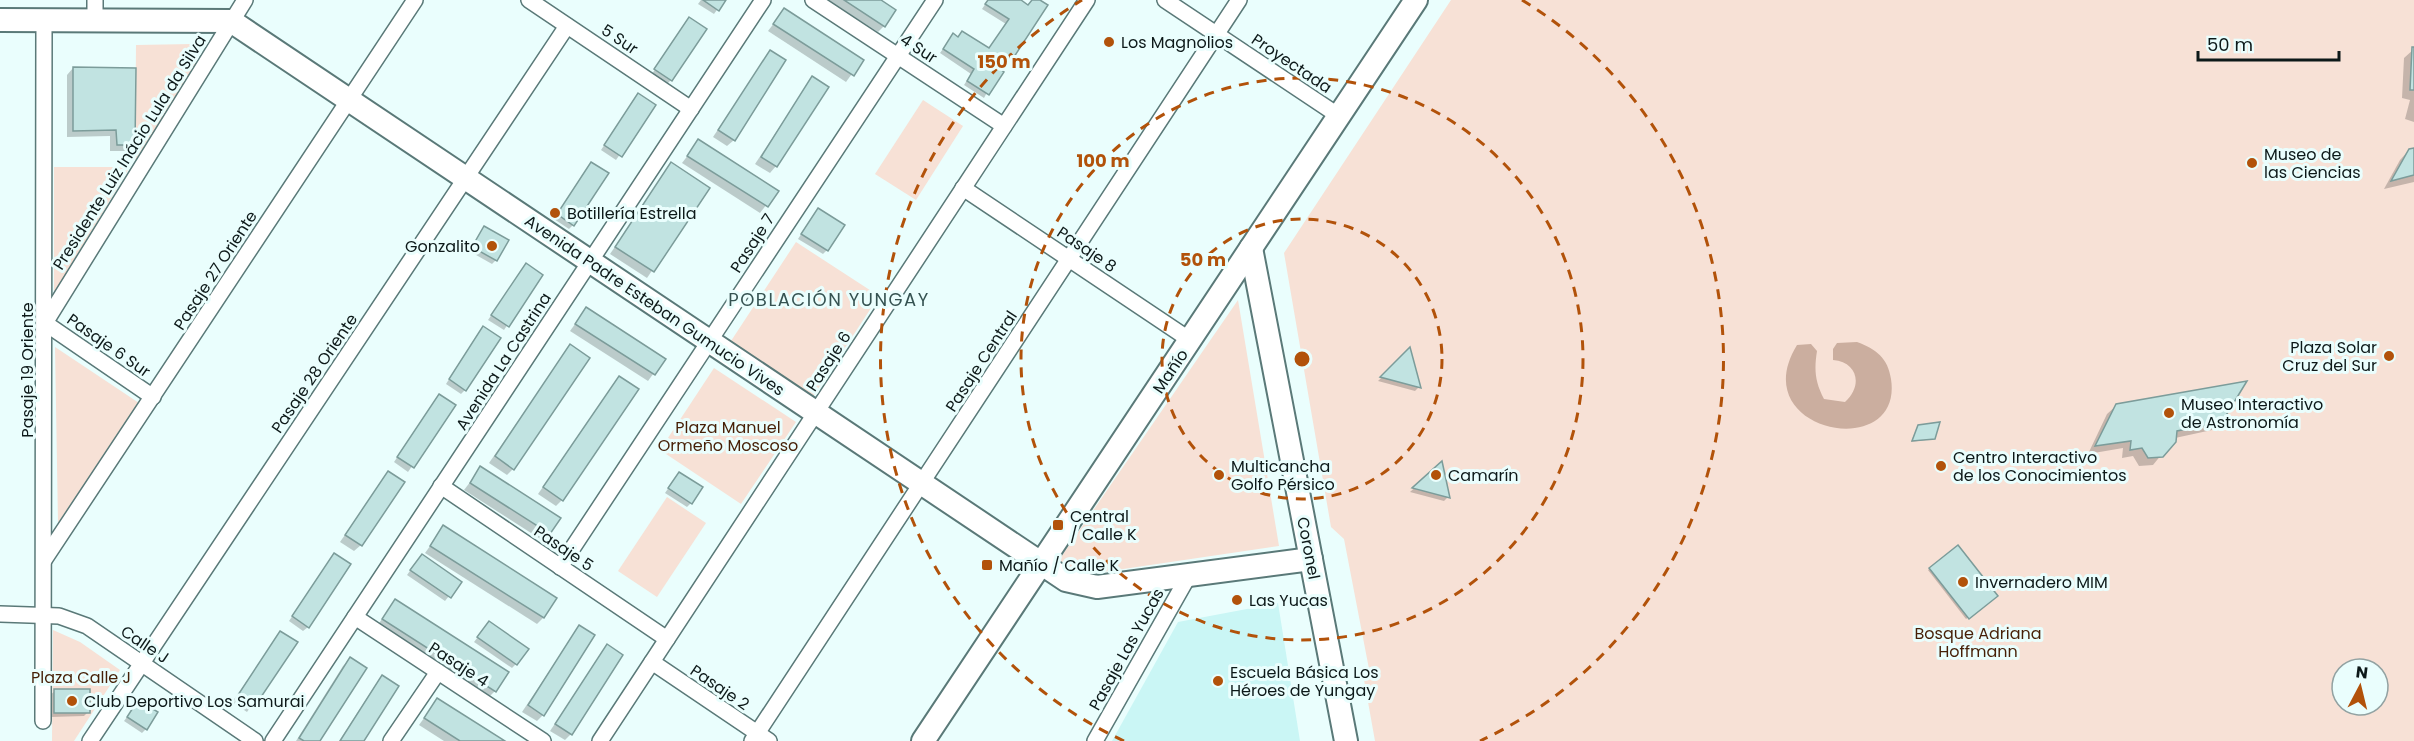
<svg xmlns="http://www.w3.org/2000/svg" width="2414" height="741" viewBox="0 0 2414 741" font-family="Poppins,sans-serif">
	<rect width="100%" height="100%" fill="#eafefd"/>
	<path fill="#caf6f5" d="M 1278,603 L 1300,741 L 1112,741 L 1178,622 Z"/>
	<g fill="#f7e1d6" fill-rule="evenodd">
		<path d="M 1451,0 L 2414,0 L 2414,741 L 1375,741 L 1363,674 L 1369,669 L 1344,539 L 1331,527 L 1284,253 ZM 2342,669 L 2378,669 L 2378,705 L 2342,705 Z"/>
		<path d="M 192,44 L 196,64 L 135,161 L 136,45 Z"/>
		<path d="M 923,100 L 963,126 L 916,200 L 875,174 Z"/>
		<path d="M 54,167 L 130,167 L 54,293 Z"/>
		<path d="M 796,242 L 879,296 L 812,398 L 729,344 Z"/>
		<path d="M 1238,300 L 1279,546 L 1076,576 L 1059,560 Z"/>
		<path d="M 55,347 L 139,403 L 58,523 Z"/>
		<path d="M 714,368 L 796,422 L 741,504 L 660,450 Z"/>
		<path d="M 667,497 L 706,523 L 657,597 L 618,571 Z"/>
		<path d="M 53,630 L 80,642 L 120,670 L 74,741 L 52,741 Z"/>
	</g>
	<path fill="#cbae9f" d="M 1857,342 C 1876,349 1888,358 1891,379 C 1904,463 1743,433 1797,345 L 1811,344 L 1817,351 C 1814,370 1815,382 1824,399 L 1845,402 C 1863,386 1858,362 1833,360 L 1833,349 L 1837,343 Z"/>
	<g fill="#0003">
		<path d="M 701,0 L 724,0 L 714,14 L 698,4 Z"/>
		<path d="M 828,0 L 878,0 L 884,26 L 878,32 Z"/>
		<path d="M 988,0 L 1020,0 L 1028,6 L 1032,0 L 1038,0 L 1013,56 L 1009,60 L 1006,57 L 984,98 L 964,85 L 971,74 L 940,53 L 953,35 L 957,38 L 962,33 L 988,50 L 1006,24 L 982,9 Z"/>
		<path d="M 784,10 L 862,60 L 846,82 L 768,31 Z"/>
		<path d="M 685,23 L 671,80 L 667,84 L 652,74 Z"/>
		<path d="M 2414,49 L 2414,122 L 2405,119 L 2410,100 L 2402,98 L 2404,58 Z"/>
		<path d="M 770,52 L 734,140 L 727,146 L 713,137 Z"/>
		<path d="M 73,68 L 133,144 L 127,151 L 110,151 L 110,136 L 67,137 L 67,75 Z"/>
		<path d="M 812,78 L 776,166 L 770,173 L 755,164 Z"/>
		<path d="M 635,99 L 654,105 L 616,160 L 601,150 Z"/>
		<path d="M 699,141 L 776,192 L 760,213 L 682,163 Z"/>
		<path d="M 2409,150 L 2414,150 L 2414,182 L 2384,189 L 2400,160 Z"/>
		<path d="M 672,164 L 708,188 L 647,278 L 610,254 Z"/>
		<path d="M 588,168 L 573,225 L 569,229 L 554,219 Z"/>
		<path d="M 814,214 L 827,250 L 823,254 L 798,239 Z"/>
		<path d="M 484,228 L 496,260 L 492,264 L 469,251 Z"/>
		<path d="M 526,265 L 541,275 L 504,330 L 488,320 Z"/>
		<path d="M 586,309 L 664,359 L 648,381 L 570,331 Z"/>
		<path d="M 479,332 L 465,390 L 461,394 L 446,384 Z"/>
		<path d="M 570,346 L 513,469 L 507,475 L 489,463 Z"/>
		<path d="M 1410,350 L 1419,387 L 1415,391 L 1378,381 Z"/>
		<path d="M 619,378 L 562,500 L 556,506 L 538,494 Z"/>
		<path d="M 436,400 L 454,405 L 408,472 L 394,462 Z"/>
		<path d="M 2117,405 L 2221,421 L 2212,430 L 2175,438 L 2153,465 L 2139,466 L 2133,456 L 2122,458 L 2123,448 L 2088,454 L 2107,414 Z"/>
		<path d="M 1917,428 L 1933,439 L 1911,442 Z"/>
		<path d="M 1441,464 L 1448,497 L 1444,501 L 1410,492 Z"/>
		<path d="M 481,468 L 559,518 L 542,540 L 464,490 Z"/>
		<path d="M 388,473 L 361,545 L 354,551 L 340,542 Z"/>
		<path d="M 679,473 L 691,503 L 687,507 L 665,493 Z"/>
		<path d="M 444,527 L 543,618 L 537,624 L 425,553 Z"/>
		<path d="M 1958,547 L 1996,596 L 1966,619 L 1928,570 Z"/>
		<path d="M 331,559 L 308,627 L 303,631 L 289,621 Z"/>
		<path d="M 418,560 L 460,582 L 445,601 L 407,575 Z"/>
		<path d="M 395,601 L 495,691 L 488,698 L 377,626 Z"/>
		<path d="M 489,623 L 516,664 L 512,668 L 474,642 Z"/>
		<path d="M 579,627 L 543,715 L 537,721 L 522,712 Z"/>
		<path d="M 281,633 L 296,643 L 247,712 L 232,702 Z"/>
		<path d="M 607,646 L 571,734 L 565,740 L 550,731 Z"/>
		<path d="M 350,659 L 318,741 L 296,741 L 343,666 Z"/>
		<path d="M 382,677 L 362,741 L 339,741 L 376,684 Z"/>
		<path d="M 55,691 L 88,712 L 84,716 L 51,717 L 50,695 Z"/>
		<path d="M 437,700 L 502,741 L 444,741 L 419,725 Z"/>
		<path d="M 138,702 L 146,729 L 142,733 L 124,721 Z"/>
	</g>
	<g fill="#c1e3e1" stroke="#7c9c9a" stroke-width="1.5">
		<path d="M 703,0 L 726,0 L 719,11 Z"/>
		<path d="M 844,0 L 881,0 L 896,10 L 885,27 Z"/>
		<path d="M 988,0 L 1021,0 L 1028,5 L 1032,0 L 1040,0 L 1048,5 L 1014,57 L 1010,54 L 1000,69 L 1004,72 L 989,95 L 967,81 L 974,69 L 943,49 L 953,33 L 958,37 L 962,31 L 989,48 L 1009,19 L 985,4 Z"/>
		<path d="M 784,8 L 864,60 L 854,76 L 773,24 Z"/>
		<path d="M 689,17 L 707,29 L 672,81 L 654,69 Z"/>
		<path d="M 2412,47 L 2414,47 L 2414,90 L 2410,90 Z"/>
		<path d="M 770,50 L 786,60 L 735,141 L 718,130 Z"/>
		<path d="M 73,67 L 136,68 L 135,145 L 117,145 L 116,130 L 73,131 Z"/>
		<path d="M 812,76 L 829,87 L 777,167 L 761,157 Z"/>
		<path d="M 638,93 L 656,105 L 622,157 L 604,145 Z"/>
		<path d="M 698,139 L 779,191 L 768,207 L 687,156 Z"/>
		<path d="M 2414,148 L 2414,175 L 2391,181 L 2409,149 Z"/>
		<path d="M 591,162 L 609,173 L 574,226 L 557,214 Z"/>
		<path d="M 671,162 L 710,188 L 654,272 L 615,247 Z"/>
		<path d="M 818,208 L 845,225 L 828,251 L 801,234 Z"/>
		<path d="M 484,226 L 509,240 L 497,261 L 472,247 Z"/>
		<path d="M 526,263 L 543,275 L 509,327 L 491,315 Z"/>
		<path d="M 586,307 L 666,359 L 655,375 L 575,324 Z"/>
		<path d="M 483,326 L 501,338 L 466,391 L 449,379 Z"/>
		<path d="M 570,344 L 590,358 L 514,470 L 495,456 Z"/>
		<path d="M 1410,347 L 1421,388 L 1380,377 Z"/>
		<path d="M 619,376 L 639,389 L 563,501 L 543,487 Z"/>
		<path d="M 2247,381 L 2222,422 L 2177,431 L 2176,442 L 2163,457 L 2148,458 L 2142,448 L 2130,450 L 2131,441 L 2095,446 L 2116,404 Z"/>
		<path d="M 439,394 L 456,405 L 414,468 L 397,457 Z"/>
		<path d="M 1940,422 L 1935,439 L 1912,441 L 1918,425 Z"/>
		<path d="M 1442,461 L 1450,498 L 1412,488 Z"/>
		<path d="M 480,466 L 561,518 L 550,534 L 470,483 Z"/>
		<path d="M 388,471 L 405,482 L 362,546 L 345,535 Z"/>
		<path d="M 679,472 L 703,487 L 692,504 L 668,488 Z"/>
		<path d="M 443,525 L 557,598 L 544,618 L 430,546 Z"/>
		<path d="M 1958,545 L 1998,596 L 1969,619 L 1929,568 Z"/>
		<path d="M 334,553 L 351,564 L 309,628 L 292,616 Z"/>
		<path d="M 422,554 L 462,582 L 451,598 L 410,570 Z"/>
		<path d="M 395,599 L 509,672 L 496,692 L 382,619 Z"/>
		<path d="M 489,621 L 529,649 L 517,665 L 477,637 Z"/>
		<path d="M 579,625 L 595,635 L 544,716 L 528,705 Z"/>
		<path d="M 280,631 L 298,642 L 255,706 L 238,695 Z"/>
		<path d="M 607,644 L 623,655 L 572,735 L 555,724 Z"/>
		<path d="M 350,657 L 367,668 L 320,741 L 304,741 L 299,738 Z"/>
		<path d="M 382,675 L 399,686 L 364,741 L 340,741 Z"/>
		<rect x="54" y="689" width="36" height="24"/>
		<path d="M 437,698 L 505,741 L 460,741 L 424,718 Z"/>
		<path d="M 138,700 L 158,712 L 147,730 L 127,717 Z"/>
	</g>
	<g fill="none" stroke-linecap="round" stroke-linejoin="round">
		<g stroke="#5a7978" stroke-width="18">
			<g id="street">
				<path d="M 95,0 L 95,19"/>
				<path d="M 529,0 L 691,109"/>
				<path d="M 813,0 L 1004,126"/>
				<path d="M 1165,0 L 1339,116"/>
				<path d="M 963,188 L 1190,340"/>
				<path d="M 153,397 L 45,323 L 245,0"/>
				<path d="M 441,486 L 667,639"/>
				<path d="M 44,560 L 415,0"/>
				<path d="M 560,567 L 935,0"/>
				<path d="M 0,614 L 59,616 L 87,626 L 255,741"/>
				<path d="M 355,617 L 543,741"/>
				<path d="M 652,662 L 769,741"/>
				<path d="M 43,721 L 44,20"/>
				<path d="M 90,741 L 567,26"/>
				<path d="M 273,741 L 763,0"/>
				<path d="M 391,741 L 438,672"/>
				<path d="M 600,741 L 1087,0"/>
				<path d="M 752,741 L 1239,0"/>
				<path d="M 1095,741 L 1189,575"/>
			</g>
		</g>
		<g stroke="#5a7978" stroke-width="26">
			<g id="secondary">
				<path d="M 0,20 L 231,21 L 1066,580 L 1097,587 L 1311,559"/>
				<path d="M 1251,248 L 1346,741"/>
				<path d="M 923,741 L 1416,0"/>
			</g>
		</g>
		<use href="#street" stroke="#fff" stroke-width="15"/>
		<use href="#secondary" stroke="#fff" stroke-width="22"/>
	</g>
	<g fill="none" stroke="#b2520a" stroke-width="3" stroke-dasharray="10 8">
		<circle cx="1302" cy="359" r="140"/>
		<circle cx="1302" cy="359" r="281"/>
		<path d="M1124 741A421 421 0 0 1 1082 0M1522 0A421 421 0 0 1 1480 741"/>
	</g>
	<g fill="#b2520a" stroke="#eafefd" stroke-width="2">
		<circle cx="1109" cy="42" r="6"/>
		<circle cx="2252" cy="163" r="6"/>
		<circle cx="555" cy="213" r="6"/>
		<circle cx="492" cy="246" r="6"/>
		<circle cx="2389" cy="356" r="6"/>
		<circle cx="2169" cy="413" r="6"/>
		<circle cx="1941" cy="466" r="6"/>
		<circle cx="1219" cy="475" r="6"/>
		<circle cx="1436" cy="475" r="6"/>
		<rect x="1052" y="519" width="12" height="12" rx="3"/>
		<rect x="981" y="559" width="12" height="12" rx="3"/>
		<circle cx="1963" cy="582" r="6"/>
		<circle cx="1237" cy="600" r="6"/>
		<circle cx="1218" cy="681" r="6"/>
		<circle cx="72" cy="701" r="6"/>
	</g>
	<g text-anchor="middle" stroke-width="6" stroke-linejoin="round" paint-order="stroke">
		<g font-size="16" fill="#0d1919" stroke="#eafefd">
			<text transform="translate(620 39) rotate(34)" y="6">5 Sur</text>
			<text transform="translate(919 48) rotate(33)" y="6">4 Sur</text>
			<text transform="translate(1292 63) rotate(34)" y="6">Proyectada</text>
			<text transform="translate(129 152) rotate(-58)" y="6">Presidente Luiz Inácio Lula da Silva</text>
			<text transform="translate(752 243) rotate(-57)" y="6">Pasaje 7</text>
			<text transform="translate(1087 249) rotate(34)" y="6">Pasaje 8</text>
			<text transform="translate(215 270) rotate(-57)" y="6">Pasaje 27 Oriente</text>
			<text transform="translate(655 305) rotate(34)" y="6">Avenida Padre Esteban Gumucio Vives</text>
			<text transform="translate(109 345) rotate(35)" y="6">Pasaje 6 Sur</text>
			<text transform="translate(503 361) rotate(-57)" y="6">Avenida La Castrina</text>
			<text transform="translate(828 361) rotate(-57)" y="6">Pasaje 6</text>
			<text transform="translate(981 361) rotate(-57)" y="6">Pasaje Central</text>
			<text transform="translate(27 370) rotate(-90)" y="6">Pasaje 19 Oriente</text>
			<text transform="translate(1170 371) rotate(-56)" y="6">Mañío</text>
			<text transform="translate(314 373) rotate(-56)" y="6">Pasaje 28 Oriente</text>
			<text transform="translate(564 548) rotate(34)" y="6">Pasaje 5</text>
			<text transform="translate(1309 548) rotate(79)" y="6">Coronel</text>
			<text transform="translate(145 644) rotate(34)" y="6">Calle J</text>
			<text transform="translate(1126 649) rotate(-61)" y="6">Pasaje Las Yucas</text>
			<text transform="translate(459 664) rotate(33)" y="6">Pasaje 4</text>
			<text transform="translate(720 687) rotate(34)" y="6">Pasaje 2</text>
		</g>
		<g font-size="16" fill="#0d1919" stroke="#eafefd" text-anchor="start">
			<text x="1121" y="48">Los Magnolios</text>
			<text x="2264" y="160">Museo de<tspan x="2264" dy="18">las Ciencias</tspan></text>
			<text x="567" y="219">Botillería Estrella</text>
			<text x="480" y="252" text-anchor="end">Gonzalito</text>
			<text x="2377" y="353" text-anchor="end">Plaza Solar<tspan x="2377" dy="18">Cruz del Sur</tspan></text>
			<text x="2181" y="410">Museo Interactivo<tspan x="2181" dy="18">de Astronomía</tspan></text>
			<text x="1953" y="463">Centro Interactivo<tspan x="1953" dy="18">de los Conocimientos</tspan></text>
			<text x="1231" y="472">Multicancha<tspan x="1231" dy="18">Golfo Pérsico</tspan></text>
			<text x="1448" y="481">Camarín</text>
			<text x="1070" y="522">Central<tspan x="1070" dy="18">/ Calle K</tspan></text>
			<text x="999" y="571">Mañío / Calle K</text>
			<text x="1975" y="588">Invernadero MIM</text>
			<text x="1249" y="606">Las Yucas</text>
			<text x="1230" y="678">Escuela Básica Los<tspan x="1230" dy="18">Héroes de Yungay</tspan></text>
			<text x="84" y="707">Club Deportivo Los Samurai</text>
		</g>
		<g font-size="16" fill="#461f06" stroke="#eafefd">
			<text x="728" y="433">Plaza Manuel<tspan x="728" dy="18">Ormeño Moscoso</tspan></text>
			<text x="1978" y="639">Bosque Adriana<tspan x="1978" dy="18">Hoffmann</tspan></text>
			<text x="81" y="683">Plaza Calle J</text>
		</g>
		<g font-size="18" letter-spacing="1.5" fill="#365352" stroke="#eafefd">
			<text x="829" y="306">POBLACIÓN YUNGAY</text>
		</g>
	</g>
	<circle cx="1302" cy="359" r="9" fill="#b2520a" stroke="#eafefd" stroke-width="3"/>
	<g font-size="18" text-anchor="middle" font-weight="bold" fill="#b2520a" stroke="#eafefd" stroke-width="6" stroke-linejoin="round" paint-order="stroke">
		<text x="1004" y="68">150 m</text>
		<text x="1103" y="167">100 m</text>
		<text x="1203" y="266">50 m</text>
	</g>
	<g transform="translate(2360 687) rotate(7)"><circle r="28" fill="#eafefd" stroke="#92a2a2" stroke-width="1.5"/>
	<path d="M0-4.5L10 22L0 15L-10 22Z" fill="#b2520a"/>
	<text y="-9" font-size="16" font-weight="bold" text-anchor="middle" fill="#0d1919">N</text>
	</g>
	<path d="M2198 51v9h141v-9" fill="none" stroke="#0d1919" stroke-width="3"/>
	<text x="2207" y="51" font-size="18" fill="#0d1919" stroke="#eafefd" stroke-width="4.5" paint-order="stroke">50 m</text>
</svg>
